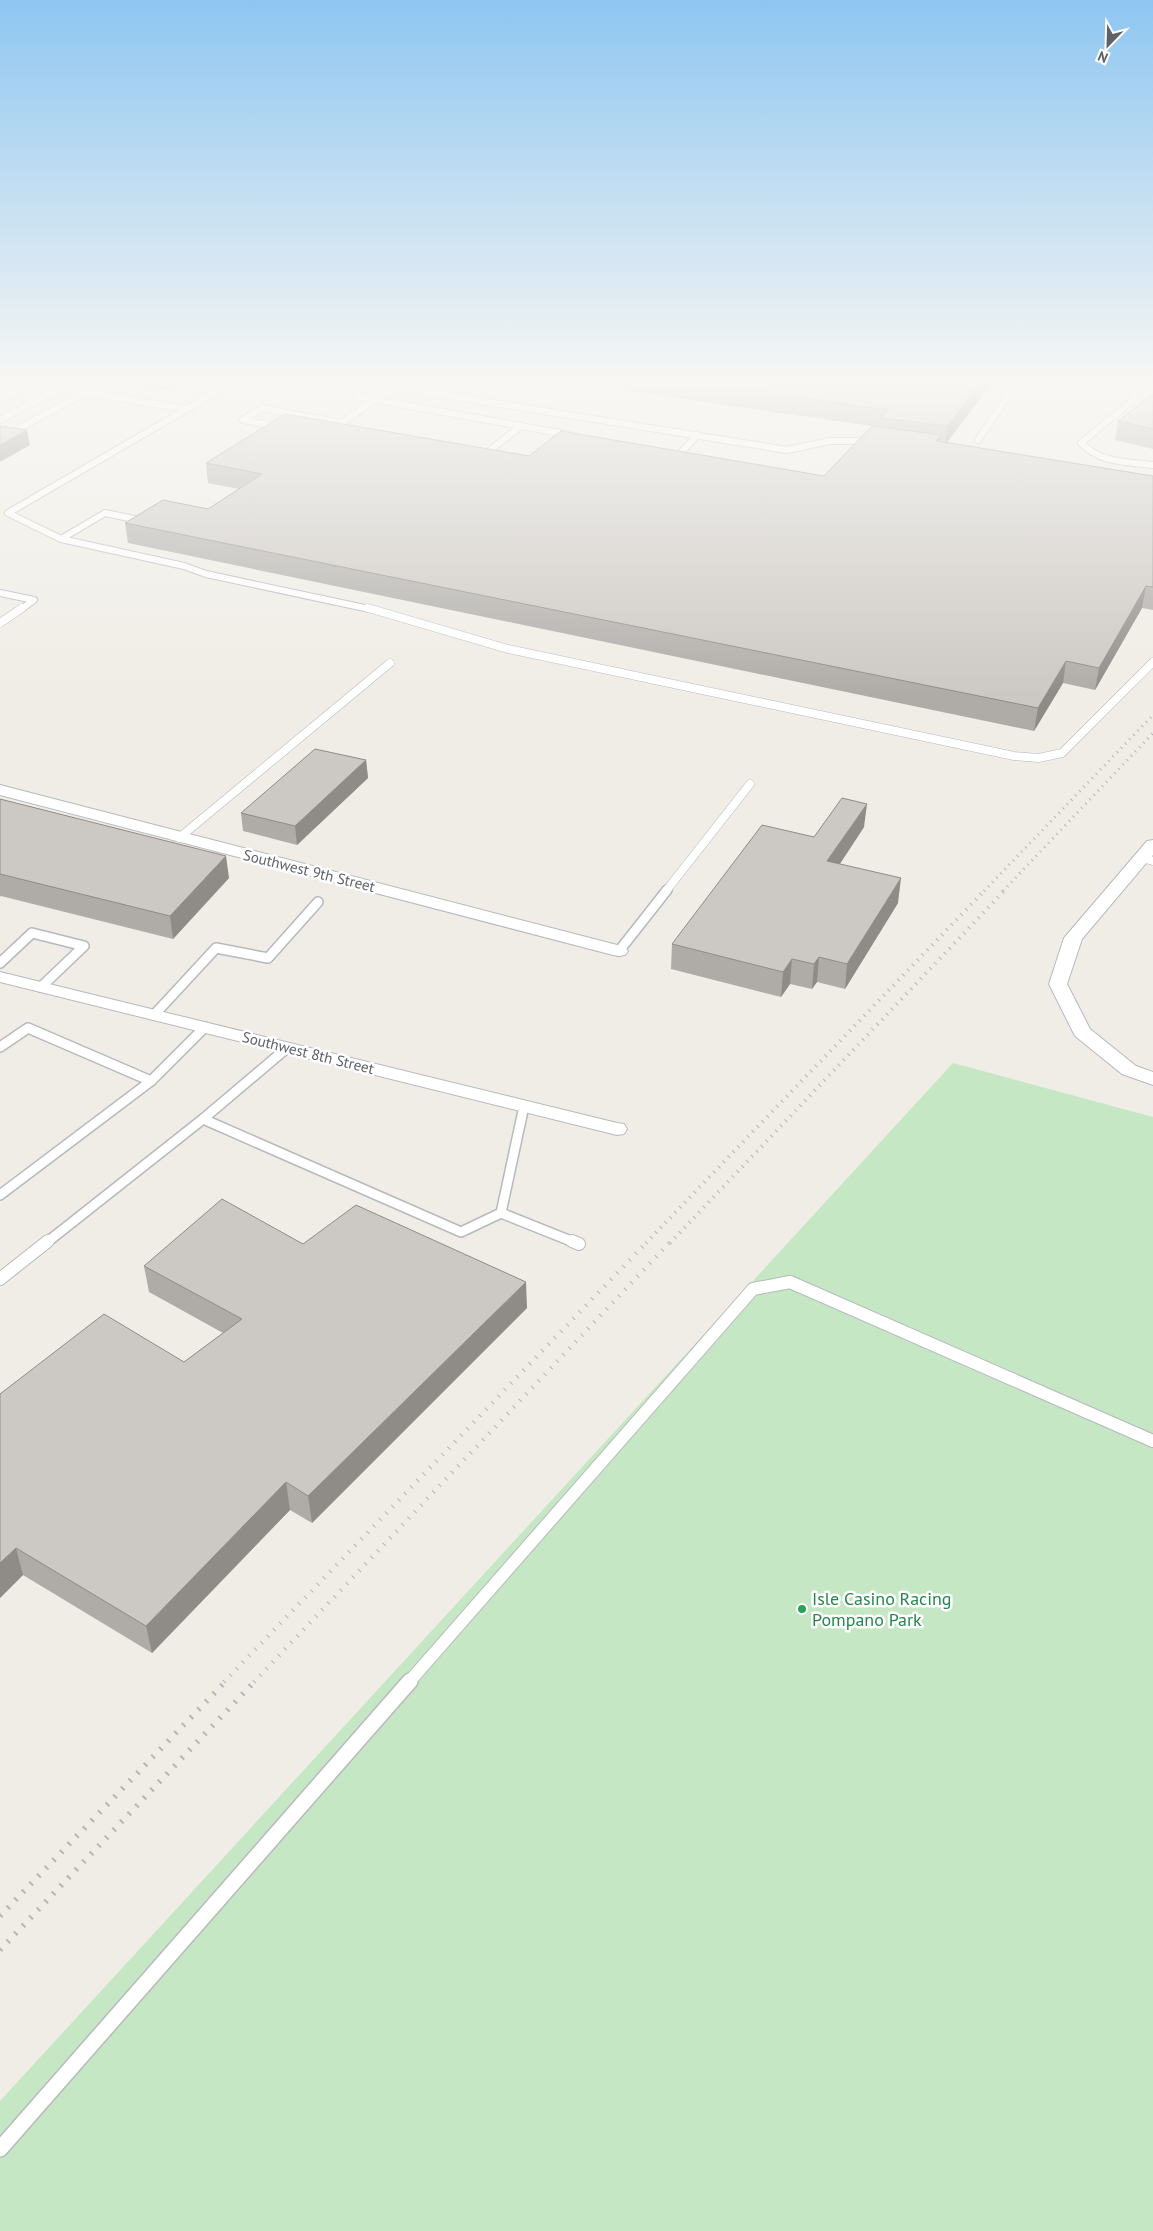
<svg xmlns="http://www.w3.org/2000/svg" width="1153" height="2231" viewBox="0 0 1153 2231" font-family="'PT Sans',sans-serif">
	<rect width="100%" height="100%" fill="#f0ede6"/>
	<path fill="#c6e7c3" d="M 953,1063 L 1153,1117 L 1153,2231 L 0,2231 L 0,2101 Z"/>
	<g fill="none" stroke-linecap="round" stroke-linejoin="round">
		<g stroke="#b7b9bd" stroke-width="8">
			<g id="lane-far4">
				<path d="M 230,384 L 8,513 L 61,539 L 184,566 L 206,574 L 374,610"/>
				<path d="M 355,384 L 359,397 L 571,435"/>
				<path d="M 376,384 L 787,450 L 830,441 L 873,441"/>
				<path d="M 1129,384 L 1135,392 L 1132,401 L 1081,443 C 1100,463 1128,462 1153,465"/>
				<path d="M 0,399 L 30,384"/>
				<path d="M 0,420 L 60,388 L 86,392"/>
				<path d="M 281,427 L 243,420 L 262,408 L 342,423 L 375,399"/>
				<path d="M 18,429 L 86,392 L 185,409"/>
				<path d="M 978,440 L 1016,384"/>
				<path d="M 669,453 L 679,455 L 697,435"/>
				<path d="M 480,458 L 521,426"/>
				<path d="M 61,539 L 105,513 L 144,521"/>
				<path d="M 0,593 L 34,600 L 20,610"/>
			</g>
		</g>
		<g stroke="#b7b9bd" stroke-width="9">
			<g id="lane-far3">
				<path d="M 368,608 L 508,649 L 1014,756 L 1039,758 L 1062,753 L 1153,662"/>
				<path d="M 0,623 L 22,608"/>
				<path d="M 179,838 L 390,663"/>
				<path d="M 1142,858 L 1153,861"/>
				<path d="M 666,891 L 750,784"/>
			</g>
		</g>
		<g stroke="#b7b9bd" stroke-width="12">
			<g id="lane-far2">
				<path d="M 619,951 L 667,890"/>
				<path d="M 0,963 L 32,933 L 84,946 L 41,987"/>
				<path d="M 154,1015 L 216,948 L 268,958 L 318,902"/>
				<path d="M 0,1047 L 28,1028 L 151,1081"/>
				<path d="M 524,1106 L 501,1213 L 576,1243"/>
				<path d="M 203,1119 L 461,1232 L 501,1213"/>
				<path d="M 0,1195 L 151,1081 L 205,1027"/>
				<path d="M 46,1243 L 203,1119 L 287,1048"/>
			</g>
		</g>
		<g stroke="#b7b9bd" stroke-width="14">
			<g id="lane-far1">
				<path d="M 572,1241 L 579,1244"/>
				<path d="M 0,1279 L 48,1241"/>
				<path d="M 409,1682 L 753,1289 L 790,1282 L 1153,1441"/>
			</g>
		</g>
		<g stroke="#b7b9bd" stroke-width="18">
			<path id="lane" d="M 0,2149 L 410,1681"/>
		</g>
		<g stroke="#b7b9bd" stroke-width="2">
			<g id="street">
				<path d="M 0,785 L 625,947 L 628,951 L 625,955 L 619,956 L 613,955 L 0,795 Z"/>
				<path d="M 1153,840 L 1153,855 L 1082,939 L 1067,984 L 1090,1029 L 1136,1066 L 1153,1072 L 1153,1085 L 1122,1074 L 1075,1036 L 1049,984 L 1064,938 L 1147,841 Z"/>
				<path d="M 0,972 L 617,1123 L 624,1124 L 627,1129 L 624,1134 L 617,1135 L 0,982 Z"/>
			</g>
		</g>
		<use href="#lane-far4" stroke="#fff" stroke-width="6"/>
		<use href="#lane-far3" stroke="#fff" stroke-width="8"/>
		<use href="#lane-far2" stroke="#fff" stroke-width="9"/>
		<use href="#lane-far1" stroke="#fff" stroke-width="12"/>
		<use href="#lane" stroke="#fff" stroke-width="15"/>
		<use href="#street" fill="#fff" fill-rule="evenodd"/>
		<g stroke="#b5b6b7" stroke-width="3" stroke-dasharray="1 5" stroke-linecap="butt">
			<path d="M 984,891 L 1153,715"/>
			<path d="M 1003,891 L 1153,733"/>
		</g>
		<g stroke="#b5b6b7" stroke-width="4" stroke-dasharray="1 6" stroke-linecap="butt">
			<path d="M 646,1243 L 985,890"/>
			<path d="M 670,1243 L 1005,890"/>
		</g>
		<g stroke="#b5b6b7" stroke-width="4.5" stroke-dasharray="1 8" stroke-linecap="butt">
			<path d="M 224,1682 L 648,1241"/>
			<path d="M 254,1682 L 671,1241"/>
		</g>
		<g stroke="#b5b6b7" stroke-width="5.5" stroke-dasharray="2 9" stroke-linecap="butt">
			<path d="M 0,1916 L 226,1681"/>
			<path d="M 0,1950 L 255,1681"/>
		</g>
	</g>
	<g fill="#afaca8">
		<path d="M 124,384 L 178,384 L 165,391 Z"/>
		<path d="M 622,384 L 991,384 L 947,442 L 1153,476 L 1153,610 L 1142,608 L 1095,690 L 1063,683 L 1034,731 L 128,543 L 125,523 L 208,509 L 239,489 L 208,483 L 206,463 L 529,456 L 824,476 L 872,426 L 622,390 Z"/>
		<path d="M 1153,394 L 1153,449 L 1115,440 L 1118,421 Z"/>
		<path d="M 366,760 L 368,778 L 297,845 L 243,831 L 241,813 Z"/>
		<path d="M 0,799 L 229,878 L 173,939 L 1,896 L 0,897 Z"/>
		<path d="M 864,827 L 840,864 L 898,903 L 845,989 L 817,982 L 812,989 L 790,984 L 781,997 L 671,969 L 672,944 L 814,837 Z"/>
		<path d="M 303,1244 L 527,1308 L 312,1523 L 290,1510 L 152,1653 L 23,1575 L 0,1598 L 0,1394 L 184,1362 L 223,1333 L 149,1292 L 144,1266 Z"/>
	</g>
	<g fill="#8f8c88">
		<path d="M 164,384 L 178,384 L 165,391 Z"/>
		<path d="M 980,384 L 991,384 L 945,445 L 947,426 Z"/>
		<path d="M 27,430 L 30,445 L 0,462 L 0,445 Z"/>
		<path d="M 941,435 L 938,454 L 936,441 Z"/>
		<path d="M 1146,586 L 1142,608 L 1095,690 L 1099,668 Z"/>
		<path d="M 1066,661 L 1063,683 L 1034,731 L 1038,708 Z"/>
		<path d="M 366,760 L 368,778 L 297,845 L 295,826 Z"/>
		<path d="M 867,804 L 864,827 L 825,886 L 827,861 Z"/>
		<path d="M 226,856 L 229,878 L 173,939 L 170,916 Z"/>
		<path d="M 901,878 L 898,903 L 845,989 L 847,964 Z"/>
		<path d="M 819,957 L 817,982 L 812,989 L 814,964 Z"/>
		<path d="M 792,959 L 790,984 L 781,997 L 783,972 Z"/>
		<path d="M 526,1282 L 527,1308 L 312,1523 L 308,1496 Z"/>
		<path d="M 286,1482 L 290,1510 L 152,1653 L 146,1626 Z"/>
		<path d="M 16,1548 L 23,1575 L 0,1598 L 0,1563 Z"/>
	</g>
	<g fill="#ccc8c3" stroke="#8f8c88">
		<path d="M 705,384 L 980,384 L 947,426 L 881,418 L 888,410 Z"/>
		<path d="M 1153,394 L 1153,429 L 1118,421 Z"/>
		<path d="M 285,414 L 529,456 L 561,431 L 824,476 L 872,426 L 941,435 L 936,441 L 1153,476 L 1153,587 L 1146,586 L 1099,668 L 1066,661 L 1038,708 L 125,523 L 163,500 L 208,509 L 262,474 L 206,463 Z"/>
		<path d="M 0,426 L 27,430 L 0,445 Z"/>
		<path d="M 315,749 L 366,760 L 295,826 L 241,813 Z"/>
		<path d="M 842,798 L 867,804 L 827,861 L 901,878 L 847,964 L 819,957 L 814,964 L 792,959 L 783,972 L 672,944 L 762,825 L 814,837 Z"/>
		<path d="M 0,799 L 226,856 L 170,916 L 0,874 Z"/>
		<path d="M 222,1199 L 303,1244 L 356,1205 L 526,1282 L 308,1496 L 286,1482 L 146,1626 L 16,1548 L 0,1563 L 0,1394 L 104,1314 L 184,1362 L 242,1319 L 144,1266 Z"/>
	</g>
	<linearGradient id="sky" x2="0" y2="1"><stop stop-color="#8ec6f1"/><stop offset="0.55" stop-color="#f8f7f4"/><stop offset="1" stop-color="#f8f7f4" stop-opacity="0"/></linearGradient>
	<rect width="1153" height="696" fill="url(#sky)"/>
	<circle fill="#2e9e5b" stroke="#fff" stroke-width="2" cx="802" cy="1609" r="5"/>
	<g text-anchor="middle" stroke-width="5" stroke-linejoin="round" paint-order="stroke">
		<g font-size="15" fill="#5e6267" stroke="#fff">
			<text transform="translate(309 871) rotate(14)" y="5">Southwest 9th Street</text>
			<text transform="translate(308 1053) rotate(14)" y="5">Southwest 8th Street</text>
		</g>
		<g font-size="18" fill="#27864d" stroke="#fff" text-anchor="start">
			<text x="812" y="1605">Isle Casino Racing<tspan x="812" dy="21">Pompano Park</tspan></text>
		</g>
	</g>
	<g transform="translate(1108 45) rotate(203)" stroke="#ffffff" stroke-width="4" paint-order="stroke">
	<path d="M0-4L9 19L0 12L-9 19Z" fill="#5e6267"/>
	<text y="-8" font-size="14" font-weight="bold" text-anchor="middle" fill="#5e6267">N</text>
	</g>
</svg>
